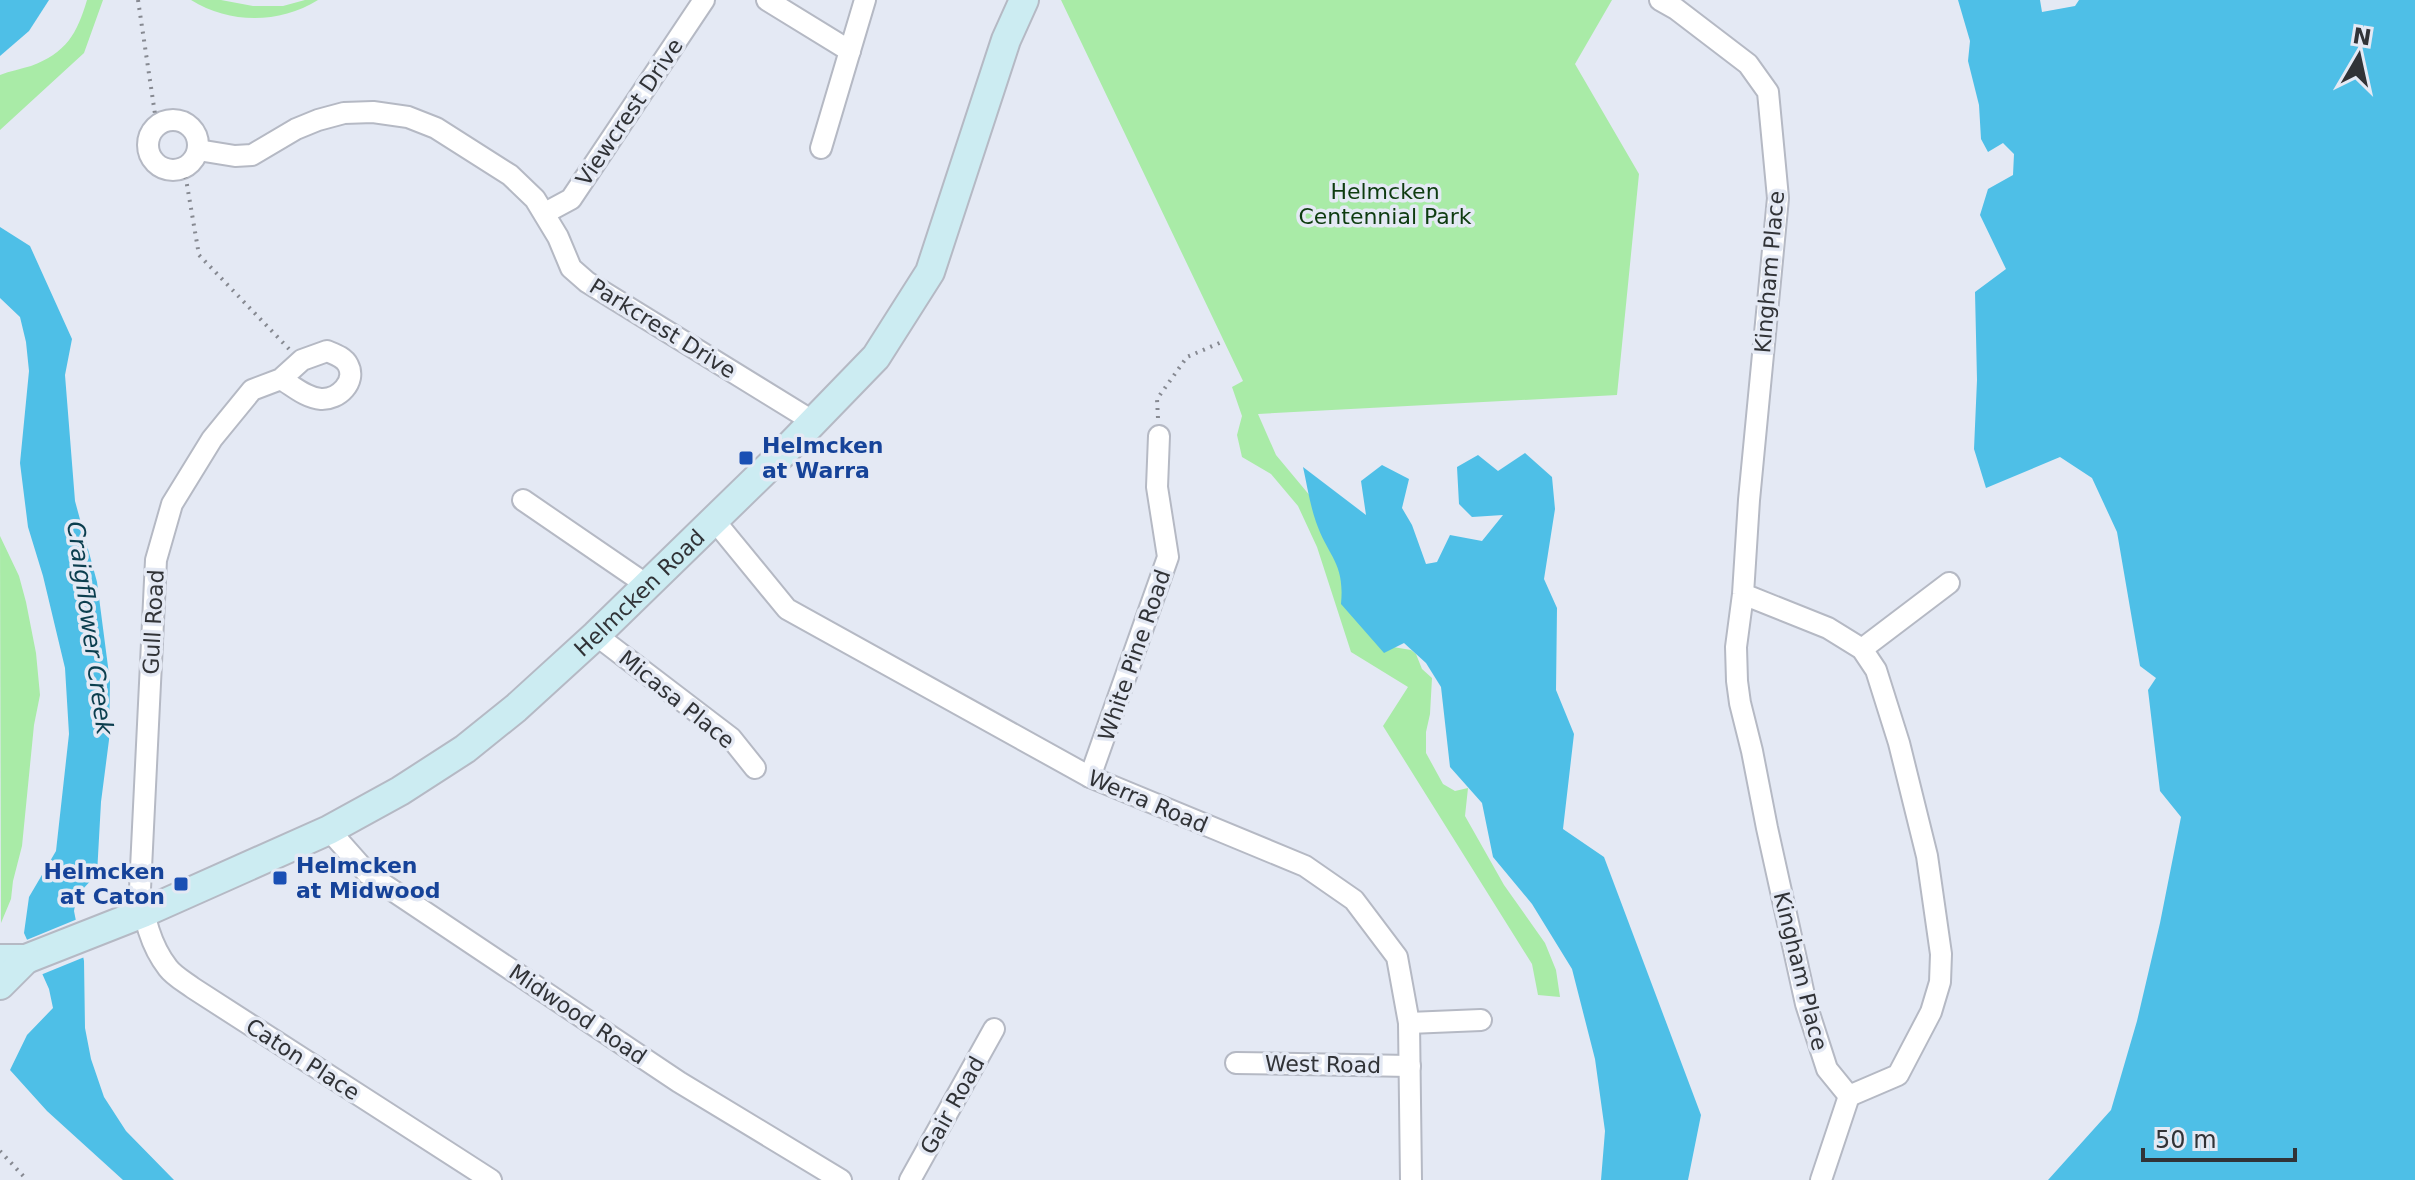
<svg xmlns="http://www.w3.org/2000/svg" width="2415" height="1180" viewBox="0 0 2415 1180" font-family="'DejaVu Sans',sans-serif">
	<rect width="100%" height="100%" fill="#e4e9f4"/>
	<g fill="#a9eba7">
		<path d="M 87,0 L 103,0 L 84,53 L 0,130 L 0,75 C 10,71 21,69 31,66 C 66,53 77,34 87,0 Z"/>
		<path d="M 191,0 L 221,0 L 253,6 L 283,6 L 305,0 L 318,0 C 279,24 230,24 191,0 Z"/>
		<path d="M 1061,0 L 1612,0 L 1575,64 L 1639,174 L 1617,395 L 1258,414 L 1276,455 L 1311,497 L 1393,647 L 1411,650 L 1416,654 L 1422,669 L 1432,678 L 1430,714 L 1426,732 L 1426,753 L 1443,784 L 1455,791 L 1468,788 L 1465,816 L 1504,885 L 1545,943 L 1556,970 L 1560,997 L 1538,995 L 1532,964 L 1383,726 L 1408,687 L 1351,652 L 1317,547 L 1298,506 L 1271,474 L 1242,457 L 1237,435 L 1242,416 L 1232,387 L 1243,381 Z"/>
		<path d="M 0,536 L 19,576 L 26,602 L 36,653 L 40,695 L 34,725 L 22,846 L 13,881 L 11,899 L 1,923 Z"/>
	</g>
	<g fill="#4ebfe7">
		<path d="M 0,0 L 49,0 L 29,31 L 0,56 Z"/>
		<path d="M 1958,0 L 2040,0 L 2042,12 L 2075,6 L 2079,0 L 2415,0 L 2415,1180 L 2048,1180 L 2111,1110 L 2137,1021 L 2160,923 L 2181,817 L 2160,791 L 2148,690 L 2156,678 L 2140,666 L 2117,532 L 2092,478 L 2060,457 L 1986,488 L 1974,449 L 1977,380 L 1975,292 L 2006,269 L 1980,215 L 1988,189 L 2013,175 L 2014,154 L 2003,143 L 1988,152 L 1981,139 L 1979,105 L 1968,61 L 1970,41 Z"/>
		<path d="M 0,227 L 30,246 L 72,339 L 65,375 L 75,501 L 97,582 L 110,682 L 109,740 L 101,802 L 97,874 L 81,891 L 76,900 L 74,911 L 84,961 L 85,1028 L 91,1059 L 104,1097 L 126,1131 L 174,1180 L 123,1180 L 47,1111 L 10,1070 L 27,1035 L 53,1008 L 49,989 L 24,933 L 29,897 L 56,851 L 69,734 L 65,668 L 43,576 L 28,527 L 20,463 L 29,371 L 26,342 L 20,317 L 0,298 Z"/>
		<path d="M 1525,453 L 1552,477 L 1555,509 L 1544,579 L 1557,608 L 1556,690 L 1574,734 L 1563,829 L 1604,857 L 1701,1115 L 1688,1180 L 1601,1180 L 1605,1131 L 1595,1059 L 1572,969 L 1532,904 L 1493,857 L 1482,803 L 1450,767 L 1441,687 L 1426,663 L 1404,643 L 1384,653 L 1341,604 C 1345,562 1328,557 1316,522 C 1310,505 1307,485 1303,467 L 1366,515 L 1361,481 L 1382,465 L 1409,479 L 1402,508 L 1412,525 L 1426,564 L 1437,562 L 1450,535 L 1482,541 L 1503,515 L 1472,517 L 1459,504 L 1457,467 L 1478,455 L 1498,471 Z"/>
	</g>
	<path fill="#e4e9f4" d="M 80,918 L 87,956 L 38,976 L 24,941 Z"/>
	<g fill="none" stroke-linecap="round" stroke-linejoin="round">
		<g stroke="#b5b9c4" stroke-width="24">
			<g id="street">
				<path d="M 767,0 L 850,51"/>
				<path d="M 1660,0 L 1676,9 L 1748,64 L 1768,92 L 1778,198 L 1749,500 L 1743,594 L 1736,647 L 1737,681 L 1740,703 L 1752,751 L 1767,828 L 1806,1004 L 1827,1069 L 1849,1096 L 1898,1075 L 1931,1012 L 1940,982 L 1941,954 L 1927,856 L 1899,743 L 1876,670 L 1862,649 L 1828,628 L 1743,594"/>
				<circle cx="173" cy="145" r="25"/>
				<path d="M 821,148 L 865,0"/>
				<path d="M 198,150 L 235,156 L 252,155 L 296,129 L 318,120 L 344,113 L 373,112 L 408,117 L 436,128 L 510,175 L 535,199 L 558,237 L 571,268 L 587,282 L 814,422"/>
				<path d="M 545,213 L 571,199 L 704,0"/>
				<path d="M 281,379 C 293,386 306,398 321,399 C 338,400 357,382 348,365 C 344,357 334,354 327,351 L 302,360 L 281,379 L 252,390 L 212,439 L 172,504 L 156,560 L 140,889 C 144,917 150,945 168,968 C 174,976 185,982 193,988 L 491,1180"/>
				<path d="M 523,500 L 647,585"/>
				<path d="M 714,520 L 787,609 L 1090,777 L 1305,866 L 1354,900 L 1397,957 L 1409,1023 L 1411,1180"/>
				<path d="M 596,635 L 731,738 L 755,768"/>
				<path d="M 1862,649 L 1949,583"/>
				<path d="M 1090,777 L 1168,557 L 1157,487 L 1159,436"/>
				<path d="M 329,830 L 368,874 L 679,1082 L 841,1180"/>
				<path d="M 1409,1023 L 1481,1020"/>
				<path d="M 1236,1063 L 1410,1066"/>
				<path d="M 910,1180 L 994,1029"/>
				<path d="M 1821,1180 L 1849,1096"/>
			</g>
		</g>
		<g stroke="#b5b9c4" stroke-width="32">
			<g id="secondary">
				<path id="s1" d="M 0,959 L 26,959 L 143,913 L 329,830 L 400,791 L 465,749 L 516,708 L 596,635 L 783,453 L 876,357 L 930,272 L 1006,40 L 1024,0"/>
				<path d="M 0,985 L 26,959"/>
			</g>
		</g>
		<g stroke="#868991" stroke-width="4" stroke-dasharray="2 6" stroke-linecap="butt">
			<path d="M 138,0 L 155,114 L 160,123"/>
			<path d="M 182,169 L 186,179 L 199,255 L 289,349"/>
			<path d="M 1158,418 L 1157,399 L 1187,357 L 1224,341"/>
			<path d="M 0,1151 L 27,1180"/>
		</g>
		<use href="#street" stroke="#fff" stroke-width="20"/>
		<use href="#secondary" stroke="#ccecf2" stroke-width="28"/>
	</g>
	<g fill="#1a4fb4" stroke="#e4e9f4" stroke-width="3">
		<rect x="738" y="450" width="16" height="16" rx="4"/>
		<rect x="272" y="870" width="16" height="16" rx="4"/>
		<rect x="173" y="876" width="16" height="16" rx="4"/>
	</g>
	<g text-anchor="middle" stroke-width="7" stroke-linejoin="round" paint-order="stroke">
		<g font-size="22" fill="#313337" stroke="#e4e9f4">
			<text transform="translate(629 112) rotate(-56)" y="8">Viewcrest Drive</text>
			<text transform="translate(1769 272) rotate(-85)" y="8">Kingham Place</text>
			<text transform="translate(663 328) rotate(32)" y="8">Parkcrest Drive</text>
			<text dy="8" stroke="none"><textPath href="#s1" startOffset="748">Helmcken Road</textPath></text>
			<text transform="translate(153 622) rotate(-87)" y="8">Gull Road</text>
			<text transform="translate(1134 655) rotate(-71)" y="8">White Pine Road</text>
			<text transform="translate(677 699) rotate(39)" y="8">Micasa Place</text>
			<text transform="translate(1148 801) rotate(23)" y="8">Werra Road</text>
			<text transform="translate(1801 971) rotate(76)" y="8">Kingham Place</text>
			<text transform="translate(578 1014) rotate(34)" y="8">Midwood Road</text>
			<text transform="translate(303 1059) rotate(33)" y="8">Caton Place</text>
			<text transform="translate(1323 1064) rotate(1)" y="8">West Road</text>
			<text transform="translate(952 1105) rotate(-61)" y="8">Gair Road</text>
		</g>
		<g font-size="22" fill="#0e3c10" stroke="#e4e9f4">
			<text x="1385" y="199">Helmcken<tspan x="1385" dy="25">Centennial Park</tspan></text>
		</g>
		<g font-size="22" font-weight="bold" fill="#164399" stroke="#e4e9f4" text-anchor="start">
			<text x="762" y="453">Helmcken<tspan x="762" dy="25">at Warra</tspan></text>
			<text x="296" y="873">Helmcken<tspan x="296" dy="25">at Midwood</tspan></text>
			<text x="165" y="879" text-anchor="end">Helmcken<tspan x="165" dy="25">at Caton</tspan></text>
		</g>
		<g font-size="24" font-style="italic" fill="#0b3e4e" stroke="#e4e9f4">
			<text transform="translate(90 628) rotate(82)" y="8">Craigflower Creek</text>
		</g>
	</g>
	<g transform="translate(2359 56) rotate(9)" stroke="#e4e9f4" stroke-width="6" paint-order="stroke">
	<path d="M0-6L14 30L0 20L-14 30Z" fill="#313337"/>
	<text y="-12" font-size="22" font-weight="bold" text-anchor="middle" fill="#313337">N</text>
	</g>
	<path d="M2143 1148v12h152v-12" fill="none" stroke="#313337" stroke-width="4"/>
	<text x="2155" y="1148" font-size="24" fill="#313337" stroke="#e4e9f4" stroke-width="6" paint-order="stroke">50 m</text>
</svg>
